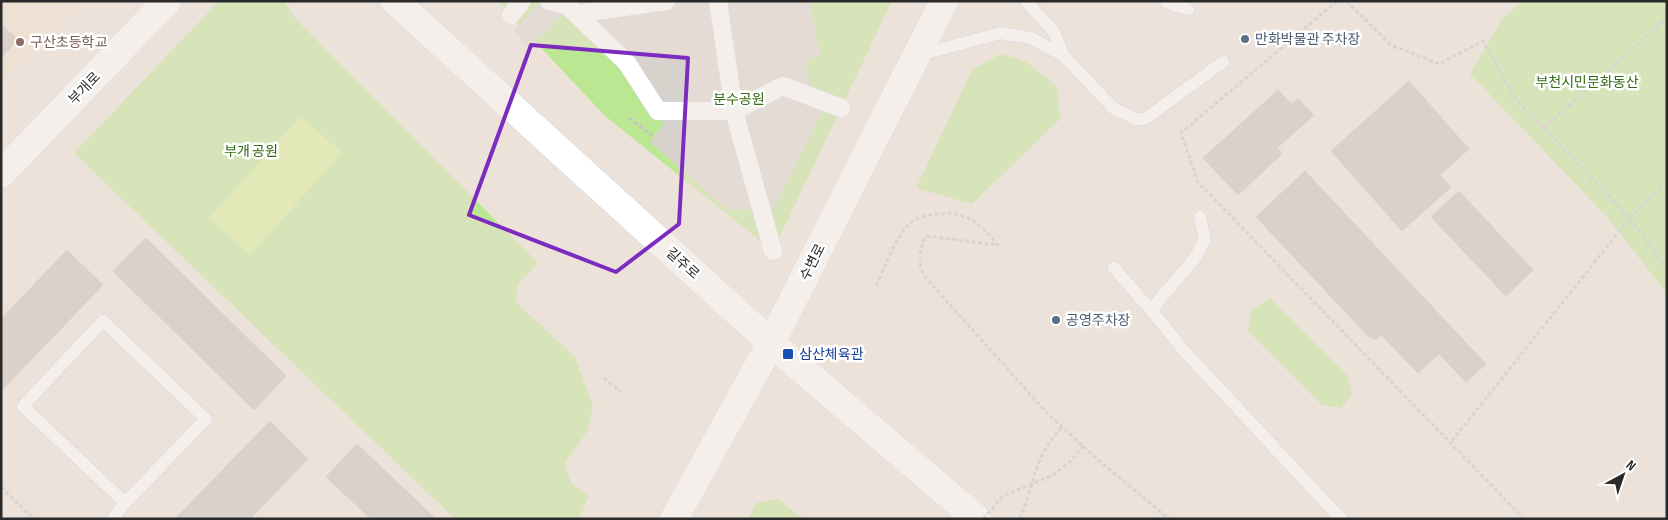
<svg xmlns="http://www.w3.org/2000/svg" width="1668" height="520" viewBox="0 0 1668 520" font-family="'Sofia Sans Condensed','Noto Sans KR',sans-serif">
	<rect width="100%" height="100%" fill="#ede2da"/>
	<path fill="#f0ddc8" d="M 1,1 L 78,1 L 1,82 Z"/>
	<g fill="#bce792">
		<path d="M 219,1 L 284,1 L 296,19 L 538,263 L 518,284 L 516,302 L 575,357 L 593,405 L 588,430 L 565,464 L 571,483 L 589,496 L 579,519 L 455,519 L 74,153 Z"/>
		<path d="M 497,1 L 892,1 L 773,251 L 605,116 Z"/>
		<path d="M 1522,1 L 1667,1 L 1667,294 L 1607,217 L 1470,74 L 1502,19 Z"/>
		<path d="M 1001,54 L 1027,62 L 1057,87 L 1060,119 L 972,204 L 916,188 L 972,70 Z"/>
		<path d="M 1270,298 L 1347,375 L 1352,394 L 1341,408 L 1322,405 L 1248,331 L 1251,310 Z"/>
		<path d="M 778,499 L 803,519 L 748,519 L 756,503 Z"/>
	</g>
	<path fill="#d5f08d" d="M 301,116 L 342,153 L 250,255 L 209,218 Z"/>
	<path fill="#d8d2cd" d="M 558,1 L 810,1 L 820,56 L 807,59 L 809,85 L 830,97 L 774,208 L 728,210 L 650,142 L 664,123 L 654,114 L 628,76 L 564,13 L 529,48 L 514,30 L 539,4 Z"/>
	<g fill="#c4bcb7" stroke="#c8beb4">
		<path d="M 1,24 L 18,40 L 1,58 Z"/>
		<path d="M 1409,81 L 1469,149 L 1440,175 L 1451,187 L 1402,231 L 1331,151 Z"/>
		<path d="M 1278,90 L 1291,104 L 1298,99 L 1314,115 L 1277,148 L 1282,154 L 1238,195 L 1203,158 Z"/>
		<path d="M 1305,171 L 1486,364 L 1466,382 L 1439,354 L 1418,373 L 1381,335 L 1376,339 L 1369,337 L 1256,217 Z"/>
		<path d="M 1459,191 L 1533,270 L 1506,296 L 1431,217 Z"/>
		<path d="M 146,238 L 286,376 L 254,410 L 113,271 Z"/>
		<path d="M 67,250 L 103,285 L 1,391 L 1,319 Z"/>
		<path d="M 270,421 L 308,459 L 250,519 L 175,519 Z"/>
		<path d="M 357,444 L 436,519 L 371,519 L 326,477 Z"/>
	</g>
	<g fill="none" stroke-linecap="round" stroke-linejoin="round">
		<g stroke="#cfd6e4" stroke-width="14">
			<g id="service">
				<path d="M 1026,1 L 1054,32 L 1064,56"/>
				<path d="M 1167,3 L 1188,9"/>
				<path d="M 919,55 L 1001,33 L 1031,38 L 1064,56 L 1113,108 L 1136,119 L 1145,119 L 1223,62"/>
				<path d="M 1200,217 L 1205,239 L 1195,258 L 1151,310 L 1187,354 L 1341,519"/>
				<path d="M 1114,268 L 1151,310"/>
				<path d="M 113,519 L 125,503 L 206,419 L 103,321 L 23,406 L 125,503"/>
			</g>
		</g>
		<g stroke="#cfd6e4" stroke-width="19">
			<g id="pedestrian">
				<path d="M 549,1 L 568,6 L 627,63 L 658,111 L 734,111 L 783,86 L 841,108"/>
				<path d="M 718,1 L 734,111 L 773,251"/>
				<path d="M 576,14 L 666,1"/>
				<path d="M 511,15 L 522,1"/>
			</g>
		</g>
		<g stroke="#cfd6e4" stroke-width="29">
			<g id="tertiary">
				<path d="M 1,174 L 167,1"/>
				<path d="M 771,343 L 977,519"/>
			</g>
		</g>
		<g stroke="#cfd6e4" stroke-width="29">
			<g id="secondary">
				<path d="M 395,1 L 771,343"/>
				<path d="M 674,519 L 771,343 L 944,1"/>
			</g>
		</g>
		<g stroke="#c3c3c3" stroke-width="3" stroke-dasharray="4 2.5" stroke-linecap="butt">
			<path d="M 1337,1 L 1181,133 L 1198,182 L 1524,519"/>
			<path d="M 1346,1 L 1391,45 L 1439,64 L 1483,41 L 1515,98 L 1630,218 L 1667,268"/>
			<path d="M 629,118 L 654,137"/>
			<path d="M 1544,128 L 1667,18"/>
			<path d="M 876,285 C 886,266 894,240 909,224 C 921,212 956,210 970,219 C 982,226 990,235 998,245 L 926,236 C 919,250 917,265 926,278 L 1047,413 L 1097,459 L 1169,519"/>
			<path d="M 604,378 L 621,392"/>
			<path d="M 1452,441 L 1630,218 L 1667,182"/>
			<path d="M 1,487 L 34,519"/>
			<path d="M 1020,519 C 1035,482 1033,458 1062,427"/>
		</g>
		<use href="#service" stroke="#fff" stroke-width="12"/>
		<use href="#pedestrian" stroke="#fff" stroke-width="18"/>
		<use href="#tertiary" stroke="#fff" stroke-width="28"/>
		<use href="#secondary" stroke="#fff" stroke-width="28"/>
		<path stroke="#c3c3c3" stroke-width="3" stroke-dasharray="4 2.5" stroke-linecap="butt" d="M 983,519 L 1003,496 L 1053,475 L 1071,461 L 1083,446"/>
	</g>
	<path d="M0 0H1668V520H0ZM 531,45 L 688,58 L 679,224 L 616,272 L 469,215 Z" fill="#ede2da" fill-opacity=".55" fill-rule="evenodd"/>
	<path fill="none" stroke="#7b2cbf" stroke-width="4" stroke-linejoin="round" d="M 531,45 L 688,58 L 679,224 L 616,272 L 469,215 Z"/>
	<g fill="#5c6f8a" stroke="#fff" stroke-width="2">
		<circle cx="1245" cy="39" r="5"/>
		<circle cx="1056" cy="320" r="5"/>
	</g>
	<circle fill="#8d6e63" stroke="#fff" stroke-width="2" cx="20" cy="42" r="5"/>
	<rect fill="#1a4fb4" stroke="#fff" stroke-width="2" x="782" y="348" width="12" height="12" rx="2.5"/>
	<g text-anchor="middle" stroke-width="5" stroke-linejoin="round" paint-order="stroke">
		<g font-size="14" fill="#4e5e75" stroke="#fff" text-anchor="start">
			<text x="1255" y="44">만화박물관 주차장</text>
			<text x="1066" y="325">공영주차장</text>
		</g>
		<g font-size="14" fill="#785e54" stroke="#fff" text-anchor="start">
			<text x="30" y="47">구산초등학교</text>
		</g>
		<g font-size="14" fill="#346b15" stroke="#fff">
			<text x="1587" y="87">부천시민문화동산</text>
			<text x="739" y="104">분수공원</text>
			<text x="251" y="156">부개 공원</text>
		</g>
		<g font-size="14" fill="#292929" stroke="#fff">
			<text transform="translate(84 88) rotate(-46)" y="5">부개로</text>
			<text transform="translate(812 262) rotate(-63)" y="5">수변로</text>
			<text transform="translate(683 263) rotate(42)" y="5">길주로</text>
		</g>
		<g font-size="14" fill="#164399" stroke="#fff" text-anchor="start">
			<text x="799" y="359">삼산체육관</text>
		</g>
	</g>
	<rect width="1668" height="520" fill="none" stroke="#292929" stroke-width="5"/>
	<g transform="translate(1623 475) rotate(40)" stroke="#ffffff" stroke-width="4" paint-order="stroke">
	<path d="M0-4L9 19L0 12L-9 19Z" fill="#292929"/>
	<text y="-8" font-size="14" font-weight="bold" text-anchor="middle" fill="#292929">N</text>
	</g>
</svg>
